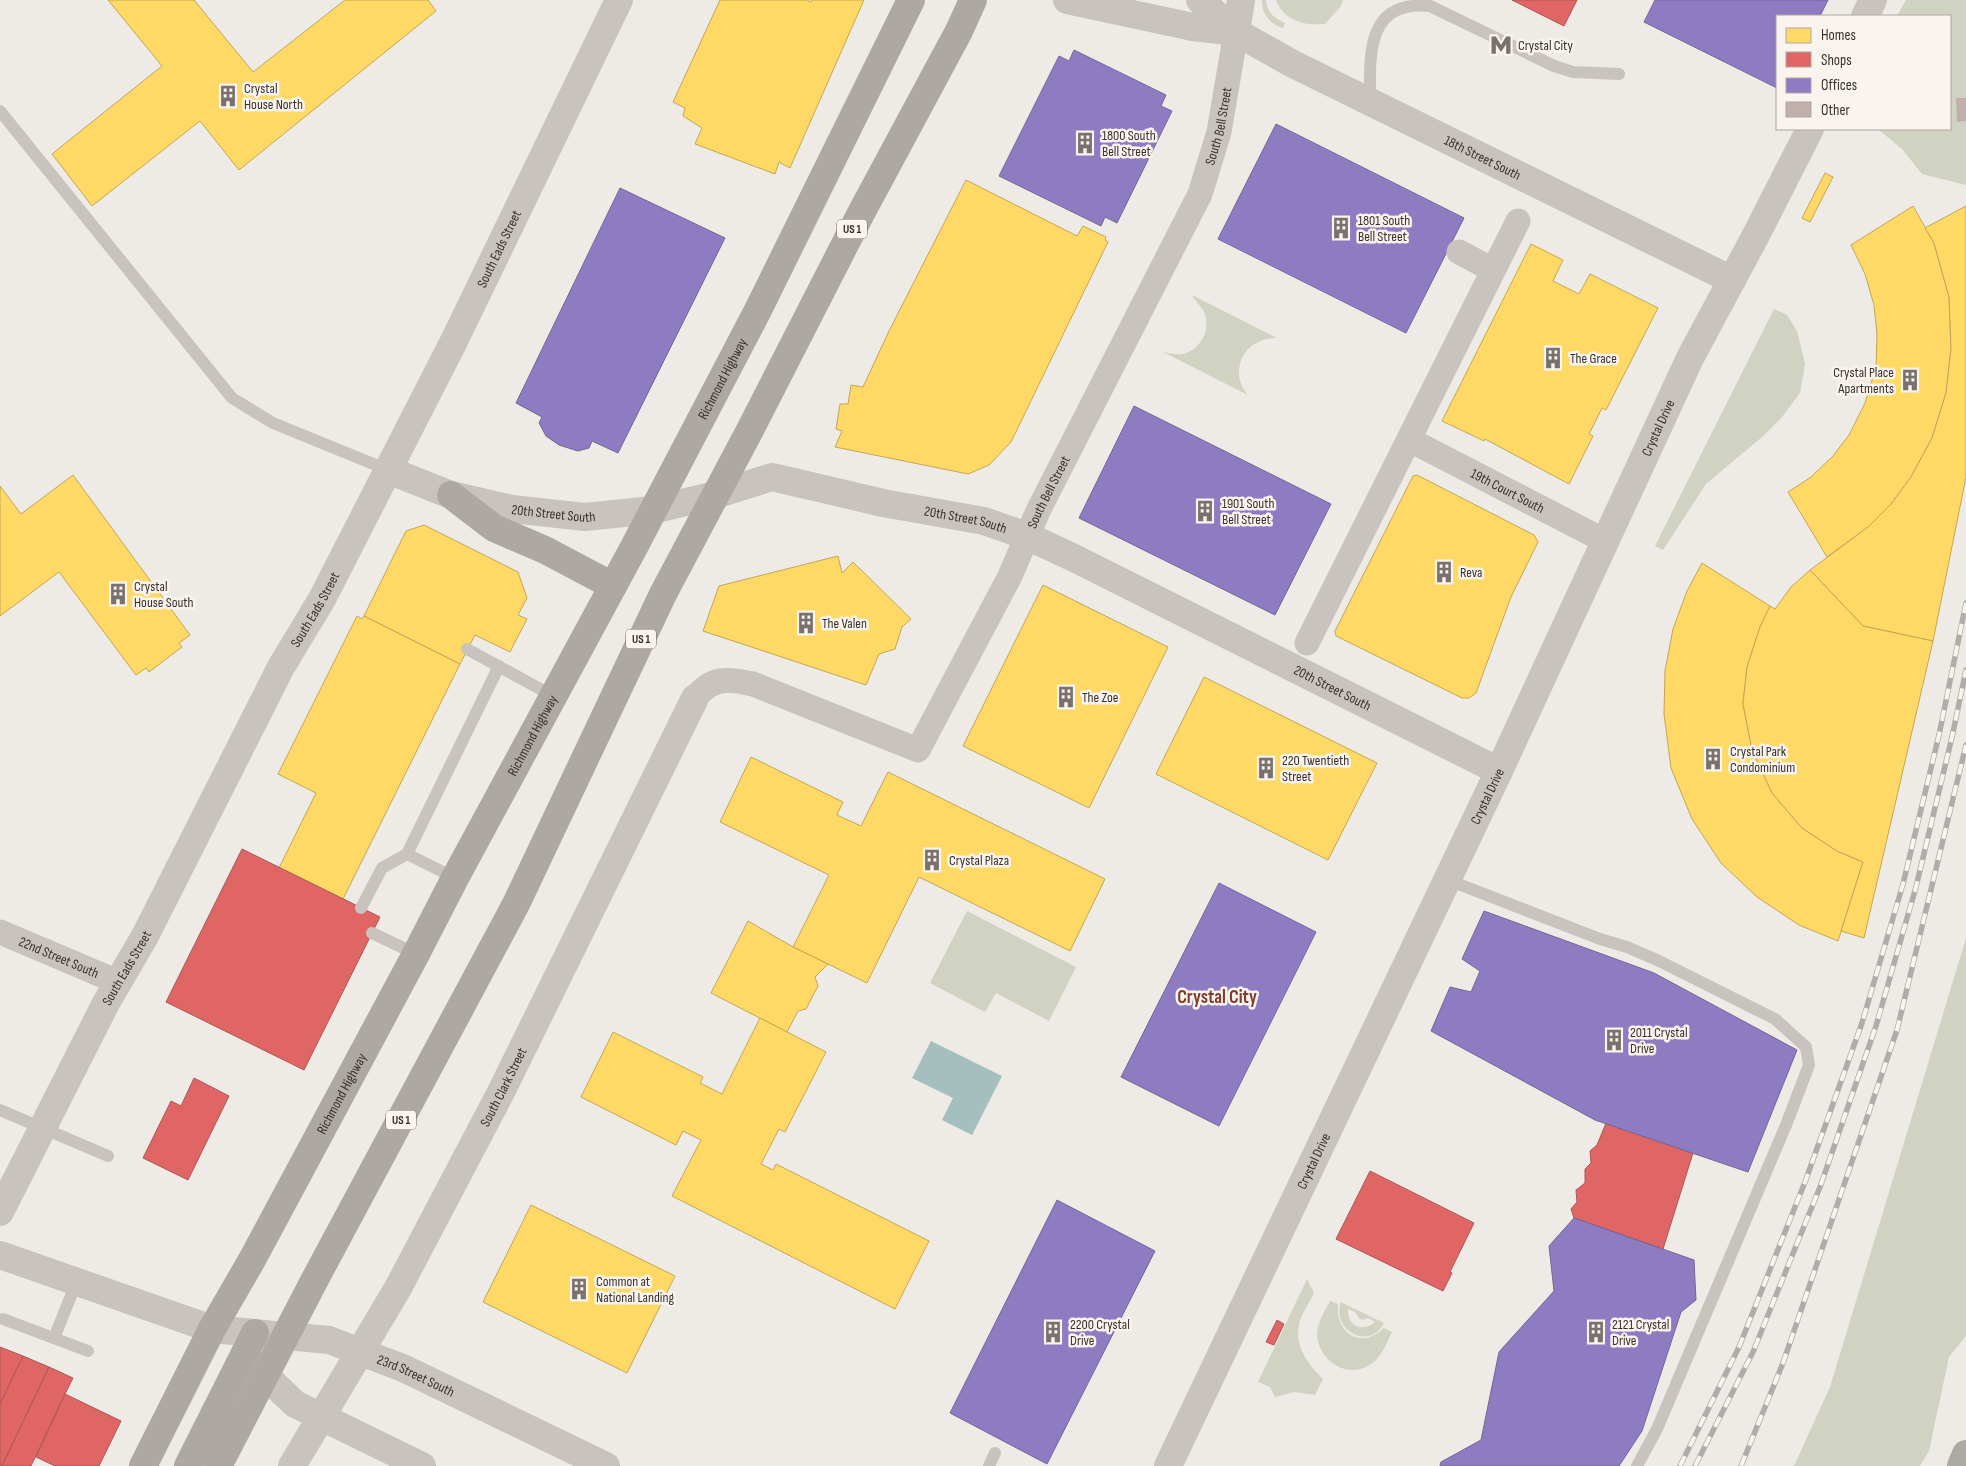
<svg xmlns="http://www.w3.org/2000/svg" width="1966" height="1466" viewBox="0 0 1966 1466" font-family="'Sofia Sans Condensed',sans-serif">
	<rect width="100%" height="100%" fill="#eeeae6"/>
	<g fill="#d0d3c1" fill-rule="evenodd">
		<path d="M 1262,0 L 1266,0 C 1267,13 1274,18 1285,23 L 1283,28 C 1270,24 1261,13 1262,0 Z"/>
		<path d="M 1276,0 L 1343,0 L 1341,6 L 1325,24 C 1305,26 1284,21 1276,0 Z"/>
		<path d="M 1906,0 L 1966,0 L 1966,185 L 1922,174 L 1902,149 L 1878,129 L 1950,129 L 1950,16 L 1897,16 Z"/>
		<path d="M 1192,295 L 1277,338 C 1270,338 1264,339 1258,342 C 1237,352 1233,379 1248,395 L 1163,352 C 1170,353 1179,356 1186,353 C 1202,348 1210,329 1205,314 C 1203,308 1195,301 1192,295 Z"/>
		<path d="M 1774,309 L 1787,315 L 1797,331 L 1805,364 L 1800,393 L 1782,417 L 1762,437 L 1706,484 L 1663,550 L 1655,546 Z"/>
		<path d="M 967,911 L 1076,967 L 1049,1021 L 996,993 L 985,1012 L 930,983 Z"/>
		<path d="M 1966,938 L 1966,1336 L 1949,1357 L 1929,1451 L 1920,1466 L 1794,1466 L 1830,1387 Z"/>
		<path d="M 1307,1279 L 1314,1293 C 1310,1302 1303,1311 1300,1321 C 1293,1345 1307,1363 1323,1379 L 1315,1395 L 1294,1392 L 1275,1397 L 1270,1387 L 1258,1382 Z"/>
		<path d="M 1330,1301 L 1338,1304 C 1335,1334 1362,1350 1384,1328 L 1392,1332 C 1386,1344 1381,1359 1368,1366 C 1344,1379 1317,1358 1317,1333 C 1318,1321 1325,1311 1330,1301 Z"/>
		<path d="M 1341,1302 L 1384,1323 C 1370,1351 1331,1331 1341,1302 ZM 1348,1309 L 1355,1312 L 1358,1317 L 1362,1320 L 1368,1318 L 1375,1322 C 1362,1333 1347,1326 1348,1309 Z"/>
	</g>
	<path fill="#a4bfbe" d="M 931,1041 L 1002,1076 L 972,1135 L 942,1120 L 953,1098 L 912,1078 Z"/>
	<g fill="#ffd966" stroke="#c4a655">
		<path d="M 108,0 L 194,0 L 253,72 L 345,0 L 428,0 L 436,11 L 239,170 L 200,121 L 92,206 L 52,154 L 162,66 Z"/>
		<path d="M 720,0 L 807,0 L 811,2 L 812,0 L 864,0 L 790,168 L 779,162 L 775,174 L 695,144 L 702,128 L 683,116 L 685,108 L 673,102 Z"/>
		<path d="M 1825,173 L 1833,177 L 1810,222 L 1802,218 Z"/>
		<path d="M 966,180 L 1077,236 L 1083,226 L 1106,237 L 1105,240 L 1108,242 L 1011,442 L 989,465 L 968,474 L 835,447 L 842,431 L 836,429 L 840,404 L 848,404 L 851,385 L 863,387 L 889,331 Z"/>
		<path d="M 1913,206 L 1934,243 L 1949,297 L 1951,349 L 1946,393 L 1932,438 L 1911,477 L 1891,504 L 1868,527 L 1827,557 L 1788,492 L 1811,477 L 1833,456 L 1849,435 L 1865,403 L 1876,367 L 1877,335 L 1874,305 L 1865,274 L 1851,245 Z"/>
		<path d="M 1966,206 L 1966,477 L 1933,641 L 1863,626 L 1810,570 L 1868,527 L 1891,504 L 1911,477 L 1932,438 L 1946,393 L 1951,349 L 1949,297 L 1934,243 L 1925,228 Z"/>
		<path d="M 1531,244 L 1563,260 L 1553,281 L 1579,294 L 1590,274 L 1658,308 L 1606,410 L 1602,408 L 1589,434 L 1593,436 L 1569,484 L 1485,439 L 1484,441 L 1442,421 Z"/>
		<path d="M 73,475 L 190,635 L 179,643 L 182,647 L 149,672 L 146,668 L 136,675 L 59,572 L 0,616 L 0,486 L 21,514 Z"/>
		<path d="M 1417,475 L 1534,535 L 1538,542 L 1511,597 L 1476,693 L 1469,698 L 1462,698 L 1336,636 L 1335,631 L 1413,476 Z"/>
		<path d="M 424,525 L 518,572 L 527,598 L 518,615 L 527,619 L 510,652 L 475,635 L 460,664 L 364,616 L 406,531 Z"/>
		<path d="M 838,556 L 842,573 L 853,562 L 911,619 L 902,627 L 895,649 L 879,654 L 866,685 L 703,631 L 719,586 Z"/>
		<path d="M 1702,563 L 1770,606 L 1760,627 L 1747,667 L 1743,704 L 1752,750 L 1772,793 L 1802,828 L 1837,851 L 1863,862 L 1838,941 L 1799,925 L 1757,897 L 1721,863 L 1692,819 L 1671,768 L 1664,714 L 1665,671 L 1673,629 L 1687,591 Z"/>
		<path d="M 1810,570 L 1863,626 L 1933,641 L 1864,938 L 1841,931 L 1863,862 L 1837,851 L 1802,828 L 1772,793 L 1752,750 L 1743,704 L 1747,667 L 1760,627 L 1770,606 L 1775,609 L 1791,587 Z"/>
		<path d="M 1043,585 L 1168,647 L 1089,808 L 963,746 Z"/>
		<path d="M 357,616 L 362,619 L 364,616 L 460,664 L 343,899 L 279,868 L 316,793 L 278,774 Z"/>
		<path d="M 1204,677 L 1377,763 L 1328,860 L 1156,774 Z"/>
		<path d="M 751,757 L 843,802 L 837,815 L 861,826 L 888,772 L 1105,879 L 1070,951 L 919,877 L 867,983 L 793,947 L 829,875 L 720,822 Z"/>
		<path d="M 748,921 L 793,947 L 828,964 L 815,977 L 818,986 L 806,1009 L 798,1011 L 787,1032 L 711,993 Z"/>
		<path d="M 760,1018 L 826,1052 L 785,1132 L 779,1129 L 761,1164 L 773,1170 L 776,1164 L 929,1241 L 895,1309 L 672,1196 L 701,1140 L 683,1131 L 676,1145 L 581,1097 L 613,1032 L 703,1077 L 700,1083 L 722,1094 Z"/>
		<path d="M 531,1205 L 675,1276 L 627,1373 L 483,1302 Z"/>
	</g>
	<g fill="#e06666" stroke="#ae5655">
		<path d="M 1512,0 L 1577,0 L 1564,26 Z"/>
		<path d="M 242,849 L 380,917 L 304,1070 L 166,1002 Z"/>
		<path d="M 194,1078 L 229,1096 L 188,1180 L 143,1158 L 171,1101 L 181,1106 Z"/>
		<path d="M 1606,1123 L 1693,1153 L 1663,1249 L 1574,1218 L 1571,1209 L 1577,1202 L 1576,1190 L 1585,1183 L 1585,1169 L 1591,1163 L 1590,1151 L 1597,1145 Z"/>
		<path d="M 1370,1171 L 1474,1223 L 1450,1272 L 1452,1273 L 1443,1291 L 1336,1239 Z"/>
		<path d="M 1277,1320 L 1284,1324 L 1274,1345 L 1266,1342 Z"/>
		<path d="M 0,1347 L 23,1356 L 0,1404 Z"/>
		<path d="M 23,1356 L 49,1367 L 2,1466 L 0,1466 L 0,1404 Z"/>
		<path d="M 49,1367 L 73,1378 L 65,1394 L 31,1466 L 2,1466 Z"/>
		<path d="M 65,1394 L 121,1421 L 99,1466 L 55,1466 L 36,1457 Z"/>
	</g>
	<g fill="#8e7cc3" stroke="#746596">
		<path d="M 1655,0 L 1828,0 L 1820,16 L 1777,16 L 1777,88 L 1644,22 Z"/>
		<path d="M 1074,50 L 1166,95 L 1161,106 L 1172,111 L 1117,223 L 1105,217 L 1101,226 L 999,176 L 1059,56 L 1069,61 Z"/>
		<path d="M 1276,124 L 1464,218 L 1406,333 L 1218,239 Z"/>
		<path d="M 620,188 L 725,238 L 618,453 L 592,441 L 589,448 L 578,451 L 559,445 L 546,436 L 539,423 L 542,417 L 516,403 Z"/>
		<path d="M 1134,406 L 1331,504 L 1275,615 L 1079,518 Z"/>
		<path d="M 1219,883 L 1316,932 L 1219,1126 L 1121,1077 Z"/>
		<path d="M 1484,911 L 1654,973 L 1797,1050 L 1748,1172 L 1595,1120 L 1431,1031 L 1450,987 L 1471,992 L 1480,971 L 1462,959 Z"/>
		<path d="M 1057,1200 L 1155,1251 L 1047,1464 L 950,1413 Z"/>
		<path d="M 1574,1218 L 1694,1260 L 1696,1300 L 1681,1312 L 1642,1431 L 1619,1466 L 1440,1466 L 1441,1462 L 1481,1440 L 1499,1352 L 1554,1291 L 1549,1246 Z"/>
	</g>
	<path fill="#c0afaa" d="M 1956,98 L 1966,98 L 1966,121 L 1957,122 Z"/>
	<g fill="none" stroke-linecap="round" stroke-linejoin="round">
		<g stroke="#c8c3bf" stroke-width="12">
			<path d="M 1370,102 C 1370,56 1365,0 1430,6 L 1554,66 L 1573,72 L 1619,74"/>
			<path d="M 0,111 L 232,398 L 273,423 L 388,470"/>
			<path d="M 467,649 L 553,696"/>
			<path d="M 407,854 L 455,878"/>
			<path d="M 1448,880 L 1600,939 L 1627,947 L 1657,960 L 1775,1019 L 1806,1047 L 1809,1065 L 1786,1125 L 1657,1429 L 1637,1466"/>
			<path d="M 361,908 L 382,868 L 407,854 L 499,666"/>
			<path d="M 372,933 L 416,954"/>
			<path d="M 0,1110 L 108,1156"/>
			<path d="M 3,1319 L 88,1351"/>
			<path d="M 54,1338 L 77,1281"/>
			<path d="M 989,1466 L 995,1453"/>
		</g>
		<g stroke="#c8c3bf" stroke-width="25">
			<path d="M 1459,252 L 1493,270"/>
			<path id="s1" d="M 1410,440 L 1605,541"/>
			<path d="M 1307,643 L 1518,221"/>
			<path id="s2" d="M 695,698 C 712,677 727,678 753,684 L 918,750 L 1010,576 L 1038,511 L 1200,194 L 1219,132 L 1236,32"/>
			<path id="s3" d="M 0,932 L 118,982"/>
		</g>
		<g stroke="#c8c3bf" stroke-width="28">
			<path d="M 1067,0 L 1193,27 L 1236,32"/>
			<path id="s4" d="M 1200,0 L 1236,32 L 1293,64 L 1732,280"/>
			<path d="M 1865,16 L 1873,0"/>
			<path d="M 1236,32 L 1241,0"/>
			<path id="s5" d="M 388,470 L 451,495 L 512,509 L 585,517 L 653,510 L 715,495 L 772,477 L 883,503 L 984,521 L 1027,536 L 1074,558 L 1499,771"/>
			<path id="s6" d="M 0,1212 L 106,1003 L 145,936 L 281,667 L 322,599 L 454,341 L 619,0"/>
			<path id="s7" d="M 0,1255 L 212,1329 L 329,1340 L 403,1368 L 606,1466"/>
			<path d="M 248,1359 L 295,1404 L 422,1466"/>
			<path id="s8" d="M 292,1466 L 398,1288 L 501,1092 L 695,698"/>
			<path id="s9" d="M 1168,1466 L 1499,771 L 1690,358 L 1755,237 L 1810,129"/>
		</g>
		<g stroke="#ada8a4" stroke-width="28">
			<path d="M 451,495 L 494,528 L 545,550 L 613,586"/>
			<path id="s10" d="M 143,1466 L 212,1329 L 253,1258 L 416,954 L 455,878 L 633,549 L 757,312 L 911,0"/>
			<path d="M 188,1466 L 255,1333"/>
			<path d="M 218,1466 L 314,1281 L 516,904 L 663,594 L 750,430 L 859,217 L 959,31 L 973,0"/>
		</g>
		<path stroke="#ada9a5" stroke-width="28" d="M 1961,1466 L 1966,1454"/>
		<g stroke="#b0aca9" stroke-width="5.5">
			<g id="rail">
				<path d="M 1680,1466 L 1739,1347 L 1805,1182 L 1862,1023 L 1903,884 L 1939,735 L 1966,603"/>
				<path d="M 1695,1466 L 1753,1352 L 1820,1187 L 1876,1026 L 1916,887 L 1952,737 L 1966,670"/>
				<path d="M 1741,1466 L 1783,1363 L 1897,1030 L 1966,745"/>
			</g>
		</g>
		<use href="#rail" stroke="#faf4ef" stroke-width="4" stroke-dasharray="11" stroke-linecap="butt"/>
	</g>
	<defs>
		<g id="metro-bare" transform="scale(1.725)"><path d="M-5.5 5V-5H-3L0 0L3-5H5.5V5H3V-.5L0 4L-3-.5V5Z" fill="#78716d" stroke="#faf4ef" stroke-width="2.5" paint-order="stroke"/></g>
		<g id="building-bare" transform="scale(1.725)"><path d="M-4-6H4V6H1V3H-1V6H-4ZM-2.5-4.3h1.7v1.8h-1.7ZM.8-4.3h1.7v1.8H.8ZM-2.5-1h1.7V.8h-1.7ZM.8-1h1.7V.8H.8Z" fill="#78716d" stroke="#faf4ef" stroke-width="2.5" paint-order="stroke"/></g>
	</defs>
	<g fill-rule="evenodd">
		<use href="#metro-bare" x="1501" y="45"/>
		<use href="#building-bare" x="228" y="96"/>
		<use href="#building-bare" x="1085" y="143"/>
		<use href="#building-bare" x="1341" y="228"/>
		<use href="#building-bare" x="1553" y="358"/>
		<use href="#building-bare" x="1910" y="380"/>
		<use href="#building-bare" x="1205" y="511"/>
		<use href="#building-bare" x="1444" y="572"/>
		<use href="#building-bare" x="118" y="594"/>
		<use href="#building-bare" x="806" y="623"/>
		<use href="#building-bare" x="1066" y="697"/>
		<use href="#building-bare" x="1713" y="759"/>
		<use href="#building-bare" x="1266" y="768"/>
		<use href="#building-bare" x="932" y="860"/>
		<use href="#building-bare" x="1614" y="1040"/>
		<use href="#building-bare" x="579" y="1289"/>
		<use href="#building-bare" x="1053" y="1332"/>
		<use href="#building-bare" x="1596" y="1332"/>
	</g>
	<g text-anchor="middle" stroke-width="5" stroke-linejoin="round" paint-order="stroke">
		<g fill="#faf4ef" stroke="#736b66" stroke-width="1">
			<rect x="837" y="219.5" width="30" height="19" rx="4"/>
			<rect x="626" y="629.5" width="30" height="19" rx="4"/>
			<rect x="386" y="1110.5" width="30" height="19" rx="4"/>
		</g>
		<g font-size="12" font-weight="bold" fill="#39302c">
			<text x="852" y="233">US 1</text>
			<text x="641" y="643">US 1</text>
			<text x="401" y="1124">US 1</text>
		</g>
		<g font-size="14" fill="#39302c" stroke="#faf4ef" text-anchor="start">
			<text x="1518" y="50">Crystal City</text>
			<text x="244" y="93">Crystal<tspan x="244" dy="16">House North</tspan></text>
			<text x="1102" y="140">1800 South<tspan x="1102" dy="16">Bell Street</tspan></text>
			<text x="1358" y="225">1801 South<tspan x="1358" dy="16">Bell Street</tspan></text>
			<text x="1570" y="363">The Grace</text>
			<text x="1894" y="377" text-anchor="end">Crystal Place<tspan x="1894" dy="16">Apartments</tspan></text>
			<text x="1222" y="508">1901 South<tspan x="1222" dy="16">Bell Street</tspan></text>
			<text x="1460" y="577">Reva</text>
			<text x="134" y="591">Crystal<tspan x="134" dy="16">House South</tspan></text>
			<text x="822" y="628">The Valen</text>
			<text x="1082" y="702">The Zoe</text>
			<text x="1730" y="756">Crystal Park<tspan x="1730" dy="16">Condominium</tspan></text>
			<text x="1282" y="765">220 Twentieth<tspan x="1282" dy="16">Street</tspan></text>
			<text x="949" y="865">Crystal Plaza</text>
			<text x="1630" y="1037">2011 Crystal<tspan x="1630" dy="16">Drive</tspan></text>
			<text x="596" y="1286">Common at<tspan x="596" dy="16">National Landing</tspan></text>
			<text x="1070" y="1329">2200 Crystal<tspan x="1070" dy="16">Drive</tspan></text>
			<text x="1612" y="1329">2121 Crystal<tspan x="1612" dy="16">Drive</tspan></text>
		</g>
		<g font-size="14" fill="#39302c" stroke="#faf4ef">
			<text dy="5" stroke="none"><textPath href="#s2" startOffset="936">South Bell Street</textPath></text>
			<text dy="5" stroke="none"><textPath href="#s4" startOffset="325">18th Street South</textPath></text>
			<text dy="5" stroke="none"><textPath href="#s6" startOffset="1085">South Eads Street</textPath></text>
			<text dy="5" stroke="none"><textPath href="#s10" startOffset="1232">Richmond Highway</textPath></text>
			<text dy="5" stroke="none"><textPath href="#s9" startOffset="1148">Crystal Drive</textPath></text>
			<text dy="5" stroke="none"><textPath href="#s1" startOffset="110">19th Court South</textPath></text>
			<text dy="5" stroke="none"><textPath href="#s2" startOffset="531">South Bell Street</textPath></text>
			<text dy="5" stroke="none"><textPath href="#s5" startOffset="172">20th Street South</textPath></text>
			<text dy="5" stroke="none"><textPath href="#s5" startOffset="594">20th Street South</textPath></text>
			<text dy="5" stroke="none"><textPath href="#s6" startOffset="680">South Eads Street</textPath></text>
			<text dy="5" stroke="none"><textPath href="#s5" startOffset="999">20th Street South</textPath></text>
			<text dy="5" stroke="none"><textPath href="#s10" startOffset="828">Richmond Highway</textPath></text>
			<text dy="5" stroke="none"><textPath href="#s9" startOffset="742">Crystal Drive</textPath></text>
			<text dy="5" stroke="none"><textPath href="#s3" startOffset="64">22nd Street South</textPath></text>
			<text dy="5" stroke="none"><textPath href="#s6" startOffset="275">South Eads Street</textPath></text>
			<text dy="5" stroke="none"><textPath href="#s8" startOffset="434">South Clark Street</textPath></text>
			<text dy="5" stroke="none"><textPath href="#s10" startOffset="422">Richmond Highway</textPath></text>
			<text dy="5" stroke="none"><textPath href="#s9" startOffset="338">Crystal Drive</textPath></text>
			<text dy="5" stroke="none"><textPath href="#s7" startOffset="436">23rd Street South</textPath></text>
		</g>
		<g font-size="19" font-weight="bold" fill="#813d2c" stroke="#faf4ef">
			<text x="1217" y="1003">Crystal City</text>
		</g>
	</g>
	<rect x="1776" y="15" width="175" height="115" fill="#faf4ef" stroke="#ada6a1"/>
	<rect x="1786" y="28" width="25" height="15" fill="#ffd966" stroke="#ada6a1"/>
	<text x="1821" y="40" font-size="15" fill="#39302c">Homes</text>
	<rect x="1786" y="52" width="25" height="15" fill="#e06666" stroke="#ada6a1"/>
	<text x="1821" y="65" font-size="15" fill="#39302c">Shops</text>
	<rect x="1786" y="78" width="25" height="15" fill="#8e7cc3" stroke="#ada6a1"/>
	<text x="1821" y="90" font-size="15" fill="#39302c">Offices</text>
	<rect x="1786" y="102" width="25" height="15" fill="#c0afaa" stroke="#ada6a1"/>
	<text x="1821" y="115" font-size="15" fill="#39302c">Other</text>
</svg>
